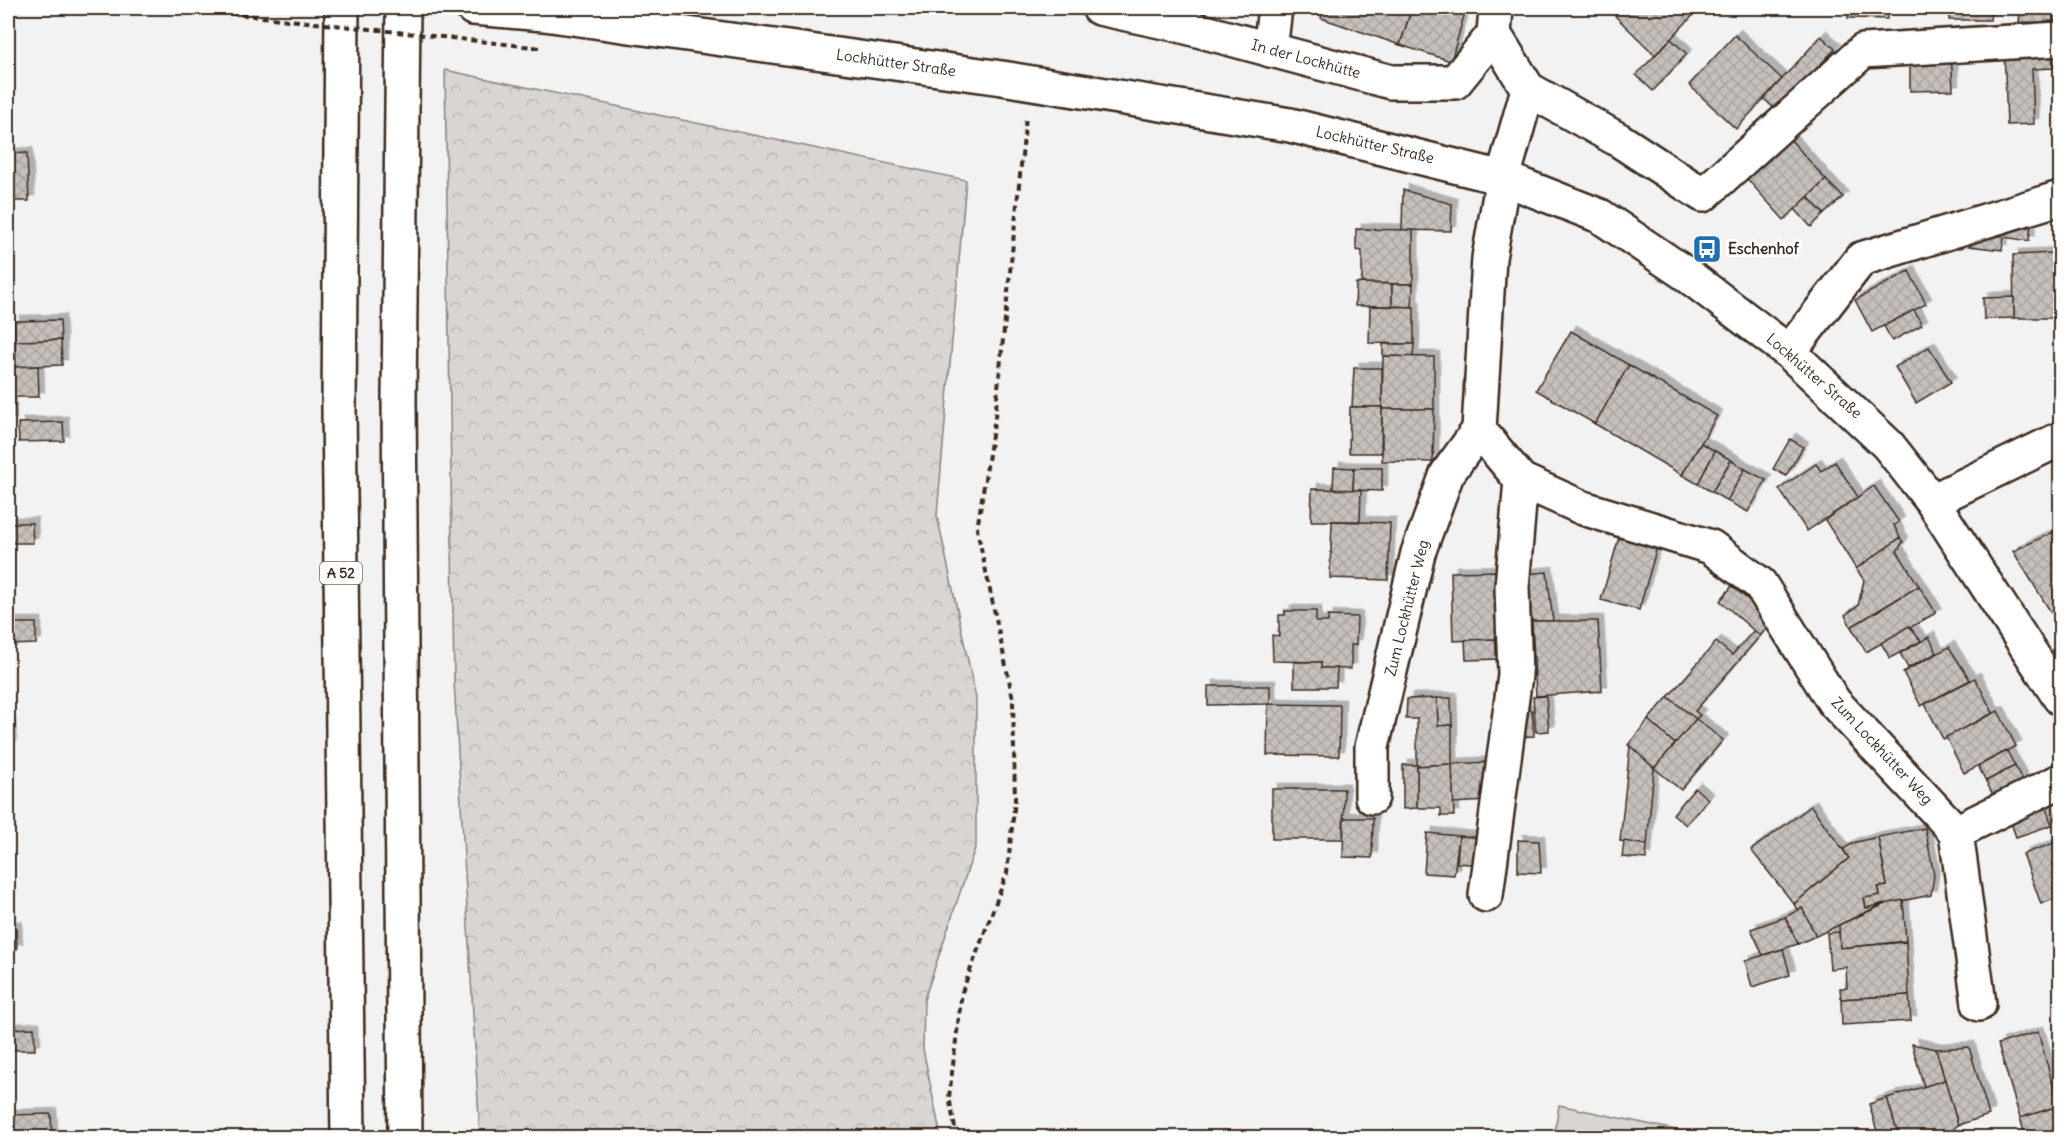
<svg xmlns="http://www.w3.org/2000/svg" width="2068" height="1145" viewBox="0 0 2068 1145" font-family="Delius,sans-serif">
	<defs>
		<pattern id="forest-crowns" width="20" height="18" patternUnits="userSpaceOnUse" patternTransform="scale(1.5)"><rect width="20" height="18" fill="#d8d5d2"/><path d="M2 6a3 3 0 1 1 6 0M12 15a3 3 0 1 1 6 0" fill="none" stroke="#bab7b4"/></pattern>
		<pattern id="building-cross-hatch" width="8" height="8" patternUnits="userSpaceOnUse" patternTransform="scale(1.5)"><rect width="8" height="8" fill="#c6c0bd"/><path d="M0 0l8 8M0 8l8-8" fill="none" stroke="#aba5a2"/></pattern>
		<filter id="shadow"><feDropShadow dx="5.5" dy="-5.5" stdDeviation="0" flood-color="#0004"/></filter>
	</defs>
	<rect width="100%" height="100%" fill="#f3f2f2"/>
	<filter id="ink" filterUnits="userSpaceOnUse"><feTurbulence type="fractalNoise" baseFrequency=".0167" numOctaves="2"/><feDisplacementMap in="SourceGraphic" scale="12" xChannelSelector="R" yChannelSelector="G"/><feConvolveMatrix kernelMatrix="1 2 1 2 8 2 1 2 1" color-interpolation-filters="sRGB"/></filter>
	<g filter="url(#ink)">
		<path fill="#d8d5d2" stroke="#8a8078" stroke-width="1.5" d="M 1559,1105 L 1708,1137 L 1554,1137 Z"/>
		<path fill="url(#forest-crowns)" stroke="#8a8078" stroke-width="1.5" d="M 445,70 L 966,180 L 937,515 L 976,698 L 976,845 L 924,1000 L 923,1049 L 941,1137 L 480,1137 L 454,681 Z"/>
		<g fill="url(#building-cross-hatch)" stroke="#3b2a1e" stroke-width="1.5" filter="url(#shadow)">
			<path d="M 1324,8 L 1412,8 L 1400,45 L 1321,18 Z"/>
			<path d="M 1412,8 L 1471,8 L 1471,13 L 1465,12 L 1451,61 L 1400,45 Z"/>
			<path d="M 1607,8 L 1700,8 L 1655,55 Z"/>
			<path d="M 1848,8 L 1887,8 L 1887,19 L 1848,18 Z"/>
			<path d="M 1949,8 L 2006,8 L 2006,12 L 1991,12 L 1990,20 L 1949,20 Z"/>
			<path d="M 2006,8 L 2054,8 L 2054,23 L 2019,22 L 2020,13 L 2006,12 Z"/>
			<path d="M 1735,35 L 1782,79 L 1736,129 L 1689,85 Z"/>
			<path d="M 1821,36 L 1835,49 L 1777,111 L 1764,99 Z"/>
			<path d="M 1671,39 L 1687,54 L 1653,91 L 1636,75 Z"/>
			<path d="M 2053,46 L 2054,68 L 2032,69 L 2034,124 L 2007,125 L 2004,47 Z"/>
			<path d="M 1951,51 L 1953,90 L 1910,91 L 1910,53 Z"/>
			<path d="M 1784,132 L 1826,180 L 1784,220 L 1741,172 Z"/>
			<path d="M 27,153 L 29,201 L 8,201 L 8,154 Z"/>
			<path d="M 1826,180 L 1843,197 L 1824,214 L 1808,197 Z"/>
			<path d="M 1403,190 L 1452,204 L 1451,231 L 1402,230 Z"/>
			<path d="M 1808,197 L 1824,214 L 1811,227 L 1795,209 Z"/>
			<path d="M 2032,216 L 2029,241 L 2004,237 L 2002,250 L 1969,246 L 1971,233 L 2002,236 L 2003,223 Z"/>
			<path d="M 1356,229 L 1413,230 L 1413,284 L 1362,283 L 1362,251 L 1356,250 Z"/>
			<path d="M 2054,253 L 2056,318 L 2014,318 L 2013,255 Z"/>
			<path d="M 2054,256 L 2060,256 L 2060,283 L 2055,283 Z"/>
			<path d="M 1909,271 L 1926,304 L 1872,332 L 1855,300 Z"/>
			<path d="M 1356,283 L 1392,284 L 1392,306 L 1355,306 Z"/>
			<path d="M 1392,284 L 1413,284 L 1412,307 L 1392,306 Z"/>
			<path d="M 2014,297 L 2014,318 L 1984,319 L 1983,298 Z"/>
			<path d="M 1370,306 L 1414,307 L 1414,344 L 1369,343 Z"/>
			<path d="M 1914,310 L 1922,325 L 1892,341 L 1884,326 Z"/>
			<path d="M 60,320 L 61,340 L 15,341 L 14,321 Z"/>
			<path d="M 1571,331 L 1629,365 L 1595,424 L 1536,390 Z"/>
			<path d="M 61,340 L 62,365 L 10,367 L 10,364 L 16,363 L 15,341 Z"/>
			<path d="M 1383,344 L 1414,344 L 1413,357 L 1383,356 Z"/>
			<path d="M 1929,347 L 1951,382 L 1916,403 L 1895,367 Z"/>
			<path d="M 1383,356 L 1434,357 L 1434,409 L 1382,409 Z"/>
			<path d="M 8,364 L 10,364 L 11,424 L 8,424 Z"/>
			<path d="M 1629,365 L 1717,416 L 1682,475 L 1595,424 Z"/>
			<path d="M 38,366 L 39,397 L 10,397 L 10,367 Z"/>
			<path d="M 1354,368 L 1382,368 L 1382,407 L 1352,407 Z"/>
			<path d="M 1350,407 L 1382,407 L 1381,453 L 1349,453 Z"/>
			<path d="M 1382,409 L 1434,409 L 1433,462 L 1382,461 Z"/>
			<path d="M 63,422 L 64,441 L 19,442 L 18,423 Z"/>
			<path d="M 1790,439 L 1803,447 L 1786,476 L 1773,469 Z"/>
			<path d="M 1701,443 L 1715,451 L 1698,484 L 1682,475 Z"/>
			<path d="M 1715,451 L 1731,460 L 1712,492 L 1698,484 Z"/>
			<path d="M 1731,460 L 1745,469 L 1727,501 L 1712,492 Z"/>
			<path d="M 1835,462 L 1858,497 L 1807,531 L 1779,489 L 1816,464 L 1821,471 Z"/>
			<path d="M 1334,467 L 1354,468 L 1353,490 L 1333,489 Z"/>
			<path d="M 1354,468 L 1382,468 L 1382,491 L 1353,490 Z"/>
			<path d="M 1745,469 L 1766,480 L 1748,512 L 1727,501 Z"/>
			<path d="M 1874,486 L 1899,522 L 1894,525 L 1900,538 L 1856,569 L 1825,520 Z"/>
			<path d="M 1312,489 L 1361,490 L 1360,521 L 1311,521 Z"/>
			<path d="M 1332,521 L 1390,523 L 1388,580 L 1330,578 Z"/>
			<path d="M 8,523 L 32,523 L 33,543 L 8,543 Z"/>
			<path d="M 2060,529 L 2060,627 L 2013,551 Z"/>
			<path d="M 1619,537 L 1657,547 L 1639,610 L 1601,600 Z"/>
			<path d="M 1900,538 L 1903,542 L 1897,551 L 1919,586 L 1851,627 L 1845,615 L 1858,606 L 1864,580 L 1856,569 Z"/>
			<path d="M 1498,571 L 1500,639 L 1453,641 L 1451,572 Z"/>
			<path d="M 1547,572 L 1553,621 L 1532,621 L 1526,574 Z"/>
			<path d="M 1732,586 L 1773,621 L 1760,636 L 1720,601 Z"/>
			<path d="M 1919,586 L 1936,613 L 1866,652 L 1851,627 Z"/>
			<path d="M 1285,611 L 1316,611 L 1316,622 L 1328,622 L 1328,616 L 1357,617 L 1356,645 L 1351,645 L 1351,669 L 1321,668 L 1321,662 L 1273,661 L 1272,635 L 1279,636 L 1279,615 L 1285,615 Z"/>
			<path d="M 1532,621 L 1598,621 L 1602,691 L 1536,696 Z"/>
			<path d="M 8,623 L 36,623 L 36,644 L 8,645 Z"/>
			<path d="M 1909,626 L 1921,641 L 1890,658 L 1881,643 Z"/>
			<path d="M 1754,630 L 1760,636 L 1695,711 L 1700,715 L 1696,719 L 1668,697 L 1716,642 L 1732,655 Z"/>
			<path d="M 1929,637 L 1937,653 L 1908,668 L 1900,653 Z"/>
			<path d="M 1500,639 L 1501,659 L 1466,660 L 1465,640 Z"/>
			<path d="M 1949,647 L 1970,680 L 1921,706 L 1903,672 Z"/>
			<path d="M 1294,662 L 1321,662 L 1321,668 L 1337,668 L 1336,687 L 1294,687 Z"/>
			<path d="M 1975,678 L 1993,713 L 1943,739 L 1925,704 Z"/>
			<path d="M 1208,686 L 1270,686 L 1270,704 L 1208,705 Z"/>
			<path d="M 1546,696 L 1549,731 L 1536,732 L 1533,697 Z"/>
			<path d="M 1668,697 L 1696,719 L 1675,744 L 1648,720 Z"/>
			<path d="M 1437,698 L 1451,698 L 1452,725 L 1438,726 Z"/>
			<path d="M 1437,698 L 1438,726 L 1452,725 L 1452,764 L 1417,766 L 1417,719 L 1406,719 L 1407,699 Z"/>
			<path d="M 1268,704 L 1340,705 L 1339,756 L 1267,755 Z"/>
			<path d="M 1532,710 L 1534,736 L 1518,737 L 1517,711 Z"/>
			<path d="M 1998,711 L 2016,746 L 1964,773 L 1946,737 Z"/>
			<path d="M 1696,719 L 1723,740 L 1681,790 L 1654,768 Z"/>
			<path d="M 1648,720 L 1675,744 L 1654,768 L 1628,745 Z"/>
			<path d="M 8,725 L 10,725 L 11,746 L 8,746 Z"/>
			<path d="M 1630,746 L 1654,768 L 1647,845 L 1620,841 Z"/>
			<path d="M 2007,751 L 2015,766 L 1986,781 L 1978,766 Z"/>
			<path d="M 1488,762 L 1488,801 L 1453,803 L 1452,764 Z"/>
			<path d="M 1452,764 L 1454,816 L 1441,816 L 1441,808 L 1417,808 L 1417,766 Z"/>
			<path d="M 1403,765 L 1417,765 L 1417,808 L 1403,809 Z"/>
			<path d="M 2015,766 L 2023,782 L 1994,797 L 1986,781 Z"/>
			<path d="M 1695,788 L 1708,799 L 1686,825 L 1673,814 Z"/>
			<path d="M 1272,789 L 1344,789 L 1343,839 L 1272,839 Z"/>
			<path d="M 2045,805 L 2052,825 L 2016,837 L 2009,817 Z"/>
			<path d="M 1811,806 L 1849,858 L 1794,904 L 1751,850 Z"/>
			<path d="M 1344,818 L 1373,818 L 1372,858 L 1343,857 Z"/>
			<path d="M 1925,828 L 1934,875 L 1931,895 L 1866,908 L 1864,898 L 1880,895 L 1878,887 L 1887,886 L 1878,837 Z"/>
			<path d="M 1427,833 L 1459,836 L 1454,875 L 1424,873 Z"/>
			<path d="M 1459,836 L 1483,838 L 1481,865 L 1457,863 Z"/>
			<path d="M 1878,837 L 1887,886 L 1878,887 L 1880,895 L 1864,898 L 1866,908 L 1885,903 L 1816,936 L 1802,908 L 1797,910 L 1794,904 L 1849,858 L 1843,849 L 1856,842 Z"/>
			<path d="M 1518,840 L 1539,841 L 1541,873 L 1518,872 Z"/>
			<path d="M 1624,841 L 1647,845 L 1646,859 L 1622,857 Z"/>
			<path d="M 2060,841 L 2060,897 L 2041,904 L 2023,854 Z"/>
			<path d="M 2060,897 L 2060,914 L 2055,899 Z"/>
			<path d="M 1903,900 L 1906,941 L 1840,948 L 1839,925 L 1885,904 Z"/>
			<path d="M 1802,908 L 1816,936 L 1798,944 L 1785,917 Z"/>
			<path d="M 1785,917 L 1798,944 L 1763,955 L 1751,929 Z"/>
			<path d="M 8,927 L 16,927 L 17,949 L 8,949 Z"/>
			<path d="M 1839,932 L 1840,948 L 1906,942 L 1909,995 L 1841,999 L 1840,988 L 1847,988 L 1846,967 L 1830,969 L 1827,933 Z"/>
			<path d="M 1783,949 L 1790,975 L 1752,987 L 1745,961 Z"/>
			<path d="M 1909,995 L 1911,1021 L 1842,1025 L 1841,999 Z"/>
			<path d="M 34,1028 L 35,1050 L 8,1050 L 8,1029 Z"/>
			<path d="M 2038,1032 L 2059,1106 L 2020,1118 L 1998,1044 Z"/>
			<path d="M 1912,1044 L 1936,1049 L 1945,1080 L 1924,1087 Z"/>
			<path d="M 1969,1047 L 1989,1115 L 1958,1125 L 1936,1049 Z"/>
			<path d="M 1945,1080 L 1958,1125 L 1943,1138 L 1899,1138 L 1887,1098 Z"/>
			<path d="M 1887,1098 L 1899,1138 L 1879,1138 L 1869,1104 Z"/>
			<path d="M 2059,1106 L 2060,1137 L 2026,1138 L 2020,1118 Z"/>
			<path d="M 51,1114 L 52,1138 L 8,1138 L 8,1115 Z"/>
		</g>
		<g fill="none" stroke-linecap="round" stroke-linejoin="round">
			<g stroke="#3b2a1e" stroke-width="38">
				<g id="minor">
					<path d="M 473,8 L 544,14 L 1002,78 L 1290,125 L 1503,178 L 1600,216 L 1686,274 L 1789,352 L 1888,445 L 1932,501 L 2060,698"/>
					<path d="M 1099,8 L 1179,25 L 1391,82 L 1455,82 L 1494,34"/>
					<path d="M 1496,8 L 1494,34 L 1528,89 L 1503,178 L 1489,258 L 1479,430 L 1521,480 L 1583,508 L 1711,547 L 1760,584 L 1834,702 L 1956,832 L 1979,1004"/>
					<path d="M 1270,50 L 1275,8"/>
					<path d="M 1528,89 L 1619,140 L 1703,195 L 1863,51 L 2060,39"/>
					<path d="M 1789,352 L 1861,259 L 2060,198"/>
					<path d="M 1932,501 L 2060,439"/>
					<path d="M 1372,797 L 1372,747 L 1418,553 L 1447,474 L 1479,430"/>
					<path d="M 1956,832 L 2060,781"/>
					<path d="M 1486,895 L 1515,675 L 1512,587 L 1521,480"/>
				</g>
			</g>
			<g stroke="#3b2a1e" stroke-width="38">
				<g id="highway">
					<path d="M 342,8 L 339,407 L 348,1138"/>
					<path d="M 403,8 L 399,399 L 405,1138"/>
				</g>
			</g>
			<g stroke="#3b2a1e" stroke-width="4" stroke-dasharray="6 4.5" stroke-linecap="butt">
				<path d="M 165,8 L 199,10 L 199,8"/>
				<path d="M 957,1138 L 949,1097 L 962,992 L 1007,873 L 1015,800 L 1013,699 L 977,529 L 995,417 L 1026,117"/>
			</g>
			<use href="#minor" stroke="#fff" stroke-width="33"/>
			<use href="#highway" stroke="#fff" stroke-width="33"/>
			<path stroke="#3b2a1e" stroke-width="4" stroke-dasharray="6 4.5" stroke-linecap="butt" d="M 199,10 L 541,48"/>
		</g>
	</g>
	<defs>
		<g id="bus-square" transform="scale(1.5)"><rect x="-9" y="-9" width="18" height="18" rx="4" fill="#1f6fb2" stroke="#fff"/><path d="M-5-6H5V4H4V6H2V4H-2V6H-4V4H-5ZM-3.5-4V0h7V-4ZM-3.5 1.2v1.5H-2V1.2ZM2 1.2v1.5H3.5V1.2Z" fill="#fff"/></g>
	</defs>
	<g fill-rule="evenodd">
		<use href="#bus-square" x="1707" y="249"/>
	</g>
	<g text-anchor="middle" stroke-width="6" stroke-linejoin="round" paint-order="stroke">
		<rect fill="#fff" stroke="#766a62" stroke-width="1.5" x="320" y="562" width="42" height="22" rx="4.5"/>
		<g font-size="14" font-weight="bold" fill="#3b2a1e">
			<text x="341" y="578">A 52</text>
		</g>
		<g font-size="15" fill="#3b2a1e" stroke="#fff">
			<text transform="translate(1306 59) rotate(15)" y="5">In der Lockhütte</text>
			<text transform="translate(896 63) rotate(8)" y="5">Lockhütter Straße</text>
			<text transform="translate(1375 145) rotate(13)" y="5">Lockhütter Straße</text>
			<text transform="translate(1814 376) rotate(41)" y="5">Lockhütter Straße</text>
			<text transform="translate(1407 608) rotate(-76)" y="5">Zum Lockhütter Weg</text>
			<text transform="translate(1882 751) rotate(47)" y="5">Zum Lockhütter Weg</text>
		</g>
		<g font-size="15" font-weight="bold" fill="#3b2a1e" stroke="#fff" text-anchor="start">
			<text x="1728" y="254">Eschenhof</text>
		</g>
	</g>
	<rect width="2068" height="1145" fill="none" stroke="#fff" stroke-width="30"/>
	<rect x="15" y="15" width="2038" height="1115" fill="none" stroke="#3b2a1e" stroke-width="2" filter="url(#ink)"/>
</svg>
